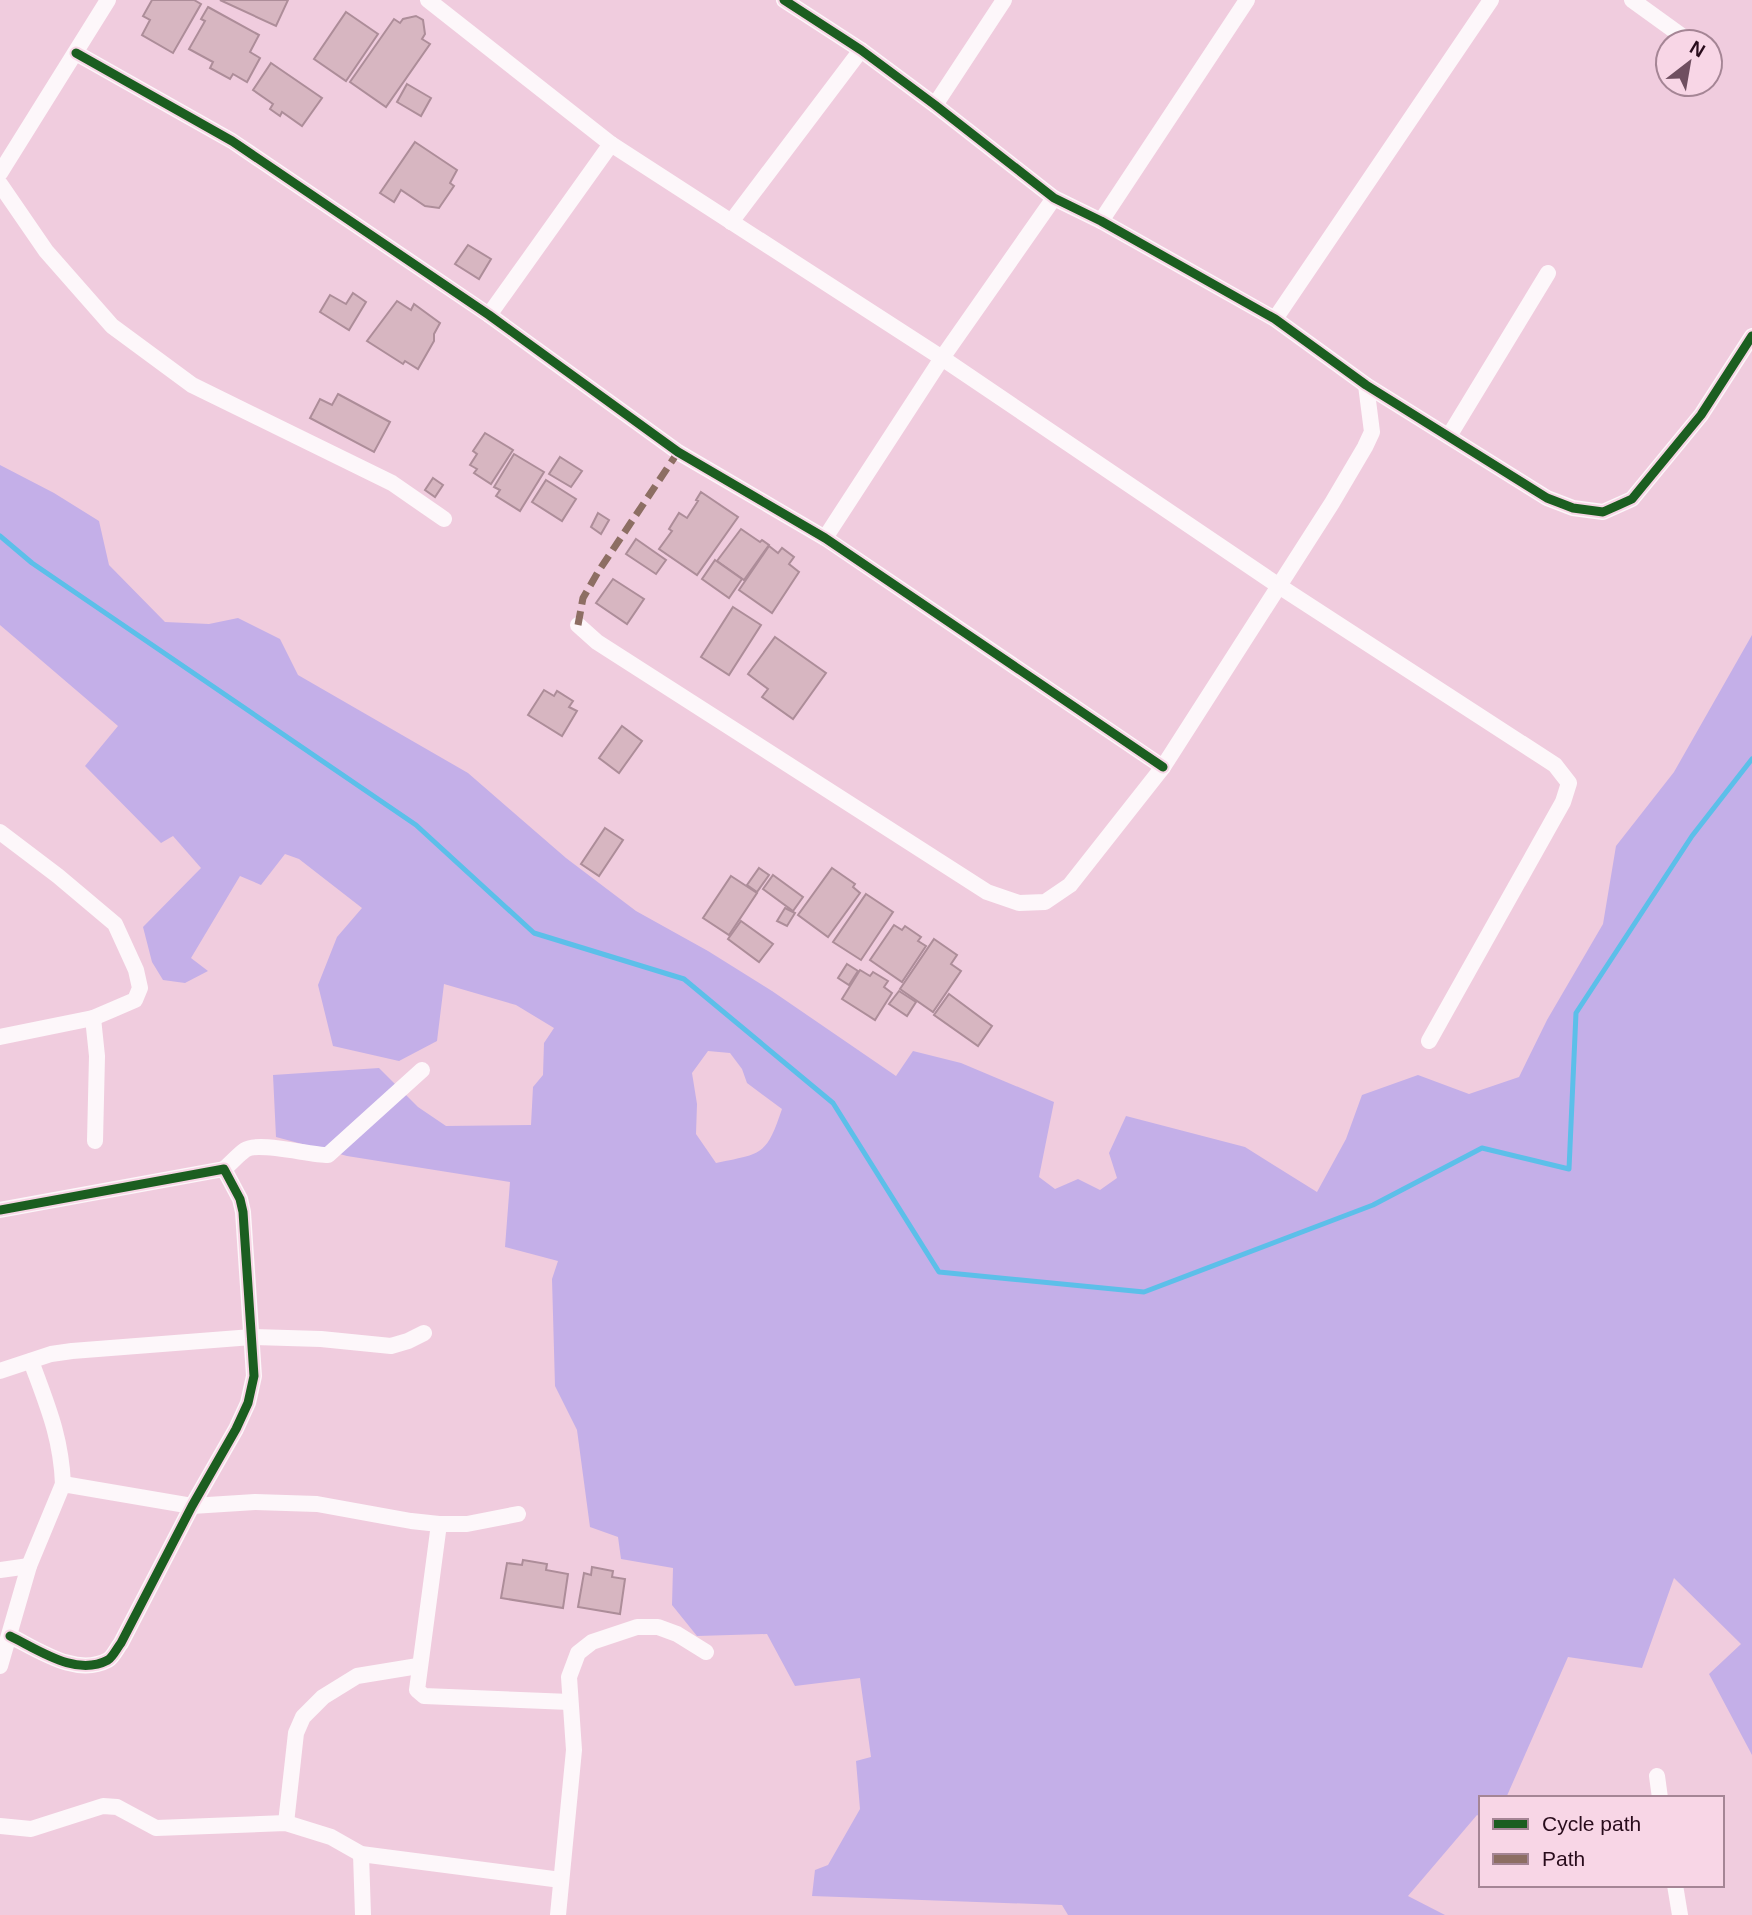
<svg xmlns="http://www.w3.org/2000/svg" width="1752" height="1915" viewBox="0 0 1752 1915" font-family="Helvetica,sans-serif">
	<rect width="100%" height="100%" fill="#f0ccde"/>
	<path fill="#c4afe8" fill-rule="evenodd" d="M 0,465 L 54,493 L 99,521 L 109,565 L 165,622 L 209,624 L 238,618 L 280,639 L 298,675 L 468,773 L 566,858 L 636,911 L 708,951 L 772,991 L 896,1076 L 913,1051 L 961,1063 L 1054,1102 L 1039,1177 L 1055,1189 L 1078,1179 L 1100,1190 L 1117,1178 L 1109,1153 L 1126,1116 L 1245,1147 L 1317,1192 L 1346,1139 L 1362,1095 L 1418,1075 L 1469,1094 L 1519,1077 L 1547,1020 L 1603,924 L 1616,846 L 1674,772 L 1752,635 L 1752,1755 L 1709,1674 L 1741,1644 L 1674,1578 L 1642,1668 L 1568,1657 L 1506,1798 L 1481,1798 L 1481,1817 L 1477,1815 L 1408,1896 L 1445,1915 L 1068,1915 L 1062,1905 L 812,1896 L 815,1870 L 828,1865 L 860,1809 L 856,1761 L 871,1757 L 860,1678 L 795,1686 L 767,1634 L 697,1636 L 672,1605 L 673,1568 L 621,1559 L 618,1537 L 590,1527 L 577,1430 L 555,1386 L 552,1279 L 558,1261 L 505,1247 L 510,1182 L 347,1156 L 276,1137 L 273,1075 L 379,1068 L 418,1107 L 446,1126 L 531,1125 L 533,1087 L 543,1075 L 544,1043 L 554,1028 L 516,1005 L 444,984 L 437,1041 L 399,1061 L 333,1046 L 318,985 L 337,937 L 362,908 L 299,859 L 285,854 L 261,885 L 240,876 L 191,958 L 208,971 L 185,983 L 163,980 L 152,962 L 143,927 L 201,868 L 173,836 L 161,843 L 85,766 L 118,726 L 0,625 ZM 708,1051 L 730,1053 L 742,1069 L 747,1083 L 782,1109 C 766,1156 763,1153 716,1163 L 696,1134 L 697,1104 L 692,1073 Z"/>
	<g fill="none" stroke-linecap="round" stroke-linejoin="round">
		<path stroke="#5cbfe9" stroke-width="5" d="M 0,536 L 32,563 L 416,825 L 534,933 L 684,979 L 833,1103 L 939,1272 L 1144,1292 L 1373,1205 L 1482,1148 L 1569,1169 L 1576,1013 L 1692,836 L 1752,759"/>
	</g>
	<g fill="#d7b6c1" stroke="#ad8d99" stroke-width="2">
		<path d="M 152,0 L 194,0 L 201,4 L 173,53 L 142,35 L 150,20 L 143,16 Z"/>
		<path d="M 220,0 L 288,0 L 276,26 Z"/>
		<path d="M 208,7 L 259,35 L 250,52 L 260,58 L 247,82 L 233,74 L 230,79 L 210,68 L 213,62 L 189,49 L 205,21 L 201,19 Z"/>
		<path d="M 346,12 L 378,34 L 346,81 L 314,59 Z"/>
		<path d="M 416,16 L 423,20 L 425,34 L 422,39 L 430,44 L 386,107 L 350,82 L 394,19 L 400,23 L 403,19 Z"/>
		<path d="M 271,63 L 322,98 L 302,126 L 282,112 L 280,116 L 270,109 L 273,104 L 253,90 Z"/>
		<path d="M 407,84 L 431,98 L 421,116 L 397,102 Z"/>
		<path d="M 415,142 L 457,170 L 450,183 L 454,186 L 439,208 L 425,206 L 401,190 L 394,202 L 380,193 Z"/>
		<path d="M 468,245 L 491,259 L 479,279 L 455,264 Z"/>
		<path d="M 353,293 L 366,302 L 349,330 L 320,312 L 330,295 L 346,304 Z"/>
		<path d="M 397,301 L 411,310 L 414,304 L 440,323 L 434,334 L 434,341 L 418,369 L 405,361 L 403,364 L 367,341 Z"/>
		<path d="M 338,394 L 390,422 L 374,452 L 310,418 L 320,399 L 332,405 Z"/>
		<path d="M 485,433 L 513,450 L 491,484 L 474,473 L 477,469 L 470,465 L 477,454 L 473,451 Z"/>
		<path d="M 514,454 L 544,472 L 520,511 L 496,496 L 500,490 L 494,487 Z"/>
		<path d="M 560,457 L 582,471 L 571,487 L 549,474 Z"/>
		<path d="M 433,478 L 443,485 L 435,497 L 425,490 Z"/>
		<path d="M 546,480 L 576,499 L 562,521 L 532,502 Z"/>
		<path d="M 701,492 L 738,517 L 697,575 L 659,549 L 672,531 L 669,529 L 679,513 L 687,518 L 698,501 L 696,500 Z"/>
		<path d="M 598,513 L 609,520 L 601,534 L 591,527 Z"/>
		<path d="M 741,529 L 760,542 L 762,540 L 769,545 L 744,580 L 717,561 Z"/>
		<path d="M 636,539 L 666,560 L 656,574 L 626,554 Z"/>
		<path d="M 769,546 L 778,553 L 782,548 L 794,557 L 789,564 L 799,572 L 772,613 L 739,590 Z"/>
		<path d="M 715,560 L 742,579 L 729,598 L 702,579 Z"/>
		<path d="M 613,579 L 644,599 L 627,624 L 596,603 Z"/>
		<path d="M 733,607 L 761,625 L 729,675 L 701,657 Z"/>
		<path d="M 775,637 L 826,673 L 793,719 L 762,697 L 768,689 L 748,674 Z"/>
		<path d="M 544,690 L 554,696 L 557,691 L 573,701 L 569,707 L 577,711 L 562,736 L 528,715 Z"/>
		<path d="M 622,726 L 642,741 L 619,773 L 599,758 Z"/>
		<path d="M 605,828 L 623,840 L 599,876 L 581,864 Z"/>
		<path d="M 759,868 L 769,875 L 757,892 L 747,885 Z"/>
		<path d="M 832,868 L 855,884 L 853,887 L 860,893 L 828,937 L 798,915 Z"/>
		<path d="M 773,875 L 803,897 L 793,911 L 763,889 Z"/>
		<path d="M 731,876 L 757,893 L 729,935 L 703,918 Z"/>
		<path d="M 866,894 L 893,912 L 861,960 L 833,942 Z"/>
		<path d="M 785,908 L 795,913 L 787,926 L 777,921 Z"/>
		<path d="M 741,921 L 773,944 L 759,962 L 728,939 Z"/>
		<path d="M 894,925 L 902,930 L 905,926 L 921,937 L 918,941 L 926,946 L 902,982 L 870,960 Z"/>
		<path d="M 934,939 L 957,955 L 951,964 L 961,971 L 933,1012 L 900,989 Z"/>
		<path d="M 847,964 L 858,971 L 849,985 L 838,978 Z"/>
		<path d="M 860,970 L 870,976 L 873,972 L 888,981 L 884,987 L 892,993 L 875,1020 L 842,999 Z"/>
		<path d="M 899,991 L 916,1002 L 907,1016 L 889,1004 Z"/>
		<path d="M 949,994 L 992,1026 L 978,1046 L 934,1015 Z"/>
		<path d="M 523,1560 L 547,1564 L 546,1570 L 568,1574 L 563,1608 L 501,1598 L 507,1563 L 522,1565 Z"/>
		<path d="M 592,1567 L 613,1571 L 612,1577 L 625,1579 L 620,1614 L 578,1607 L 584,1573 L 591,1575 Z"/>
	</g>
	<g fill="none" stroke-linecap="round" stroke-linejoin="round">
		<g stroke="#fdf7fa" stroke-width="16">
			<path d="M 428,0 L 611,144 L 942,358 L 1054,198"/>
			<path d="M 784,0 L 861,50 L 935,105 L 1054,198 L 1101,221 L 1275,319 L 1366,385 L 1547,498 L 1573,508 L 1603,512 L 1632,499 L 1701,415 L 1752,336"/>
			<path d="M 1632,0 L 1686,39"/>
			<path d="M 76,53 L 232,141 L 489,315 L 678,452 L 825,538 L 1163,767"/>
			<path d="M 935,105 L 1004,0"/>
			<path d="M 0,173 L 108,0"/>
			<path d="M 0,184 L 46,251 L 112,326 L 192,385 L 392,483 L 444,519"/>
			<path d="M 1101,221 L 1247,0"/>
			<path d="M 731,222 L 861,50"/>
			<path d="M 489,315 L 611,144"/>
			<path d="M 1275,319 L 1491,0"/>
			<path d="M 1449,436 L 1548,273"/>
			<path d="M 825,538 L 942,358 L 1279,586 L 1555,765 L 1569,783 L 1563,802 L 1429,1041"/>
			<path d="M 578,625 L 597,642 L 987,892 L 1019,903 L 1045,902 L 1070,885 L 1163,767 L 1332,503 L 1365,447 L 1372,432 L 1366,385"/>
			<path d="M 0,832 L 58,876 L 115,924 L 136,970 L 140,988 L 135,1000 L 93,1018 L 0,1037"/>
			<path d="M 93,1018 L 97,1056 L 95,1141"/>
			<path d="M 224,1169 C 231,1163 238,1155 245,1150 C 258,1141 309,1155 328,1155 L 422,1070"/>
			<path d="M 0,1210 L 224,1169 L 240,1199 L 243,1212 L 254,1376 L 248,1403 L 236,1429 L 192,1506 L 121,1643 C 117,1648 113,1657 108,1660 C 76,1677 39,1650 10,1636"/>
			<path d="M 31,1361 C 47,1405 61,1436 63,1484"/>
			<path d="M 0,1371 L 51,1354 L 72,1351 L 252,1337 L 321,1339 L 391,1346 L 408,1341 L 424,1333"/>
			<path d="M 439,1524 L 417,1690 L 424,1696 L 570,1702"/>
			<path d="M 0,1570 L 29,1566"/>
			<path d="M 0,1666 L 29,1566 L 63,1484 L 192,1506 L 255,1502 L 317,1504 L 411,1521 L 439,1524 L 467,1524 L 518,1514"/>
			<path d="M 1657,1776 L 1660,1798"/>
			<path d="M 286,1823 L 296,1733 L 303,1717 L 323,1697 L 357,1676 L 418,1666"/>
			<path d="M 0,1826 L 31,1829 L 103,1806 L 117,1807 L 156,1828 L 286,1823 L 331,1837 L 361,1854 L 561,1880"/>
			<path d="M 361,1854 L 363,1915"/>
			<path d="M 1675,1885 L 1680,1915"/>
			<path d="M 558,1915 L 574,1750 L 569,1677 L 578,1653 L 592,1642 L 637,1627 L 658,1627 L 677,1634 L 706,1652"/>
		</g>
		<path stroke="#8d6e63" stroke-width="7" stroke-dasharray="14 7" stroke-linecap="butt" d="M 578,625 L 583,598 L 598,572 L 678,452"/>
		<g stroke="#f8d6e6" stroke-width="13">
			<g id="cycleway">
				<path d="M 784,0 L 861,50 L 935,105 L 1054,198 L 1101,221 L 1275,319 L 1366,385 L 1547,498 L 1573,508 L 1603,512 L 1632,499 L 1701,415 L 1752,336"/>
				<path d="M 76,53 L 232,141 L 489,315 L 678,452 L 825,538 L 1163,767"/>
				<path d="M 0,1210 L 224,1169 L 240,1199 L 243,1212 L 254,1376 L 248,1403 L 236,1429 L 192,1506 L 121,1643 C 117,1648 113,1657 108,1660 C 76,1677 39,1650 10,1636"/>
			</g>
		</g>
		<use href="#cycleway" stroke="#1b5e20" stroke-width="9"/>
	</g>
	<rect x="1479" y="1796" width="245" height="91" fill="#f8d6e6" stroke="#a58595" stroke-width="2"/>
	<rect x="1493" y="1819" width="35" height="10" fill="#1b5e20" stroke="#a58595" stroke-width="2"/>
	<text x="1542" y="1831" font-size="21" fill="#290c1c">Cycle path</text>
	<rect x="1493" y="1854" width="35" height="10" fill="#8d6e63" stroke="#a58595" stroke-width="2"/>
	<text x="1542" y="1866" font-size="21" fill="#290c1c">Path</text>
	<g transform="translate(1689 63) rotate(31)"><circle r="33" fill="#f8d6e6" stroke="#a58595" stroke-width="2"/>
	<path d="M0-5L12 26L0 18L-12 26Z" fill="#6f4f60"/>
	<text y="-10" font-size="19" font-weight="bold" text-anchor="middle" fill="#290c1c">N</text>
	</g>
</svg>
